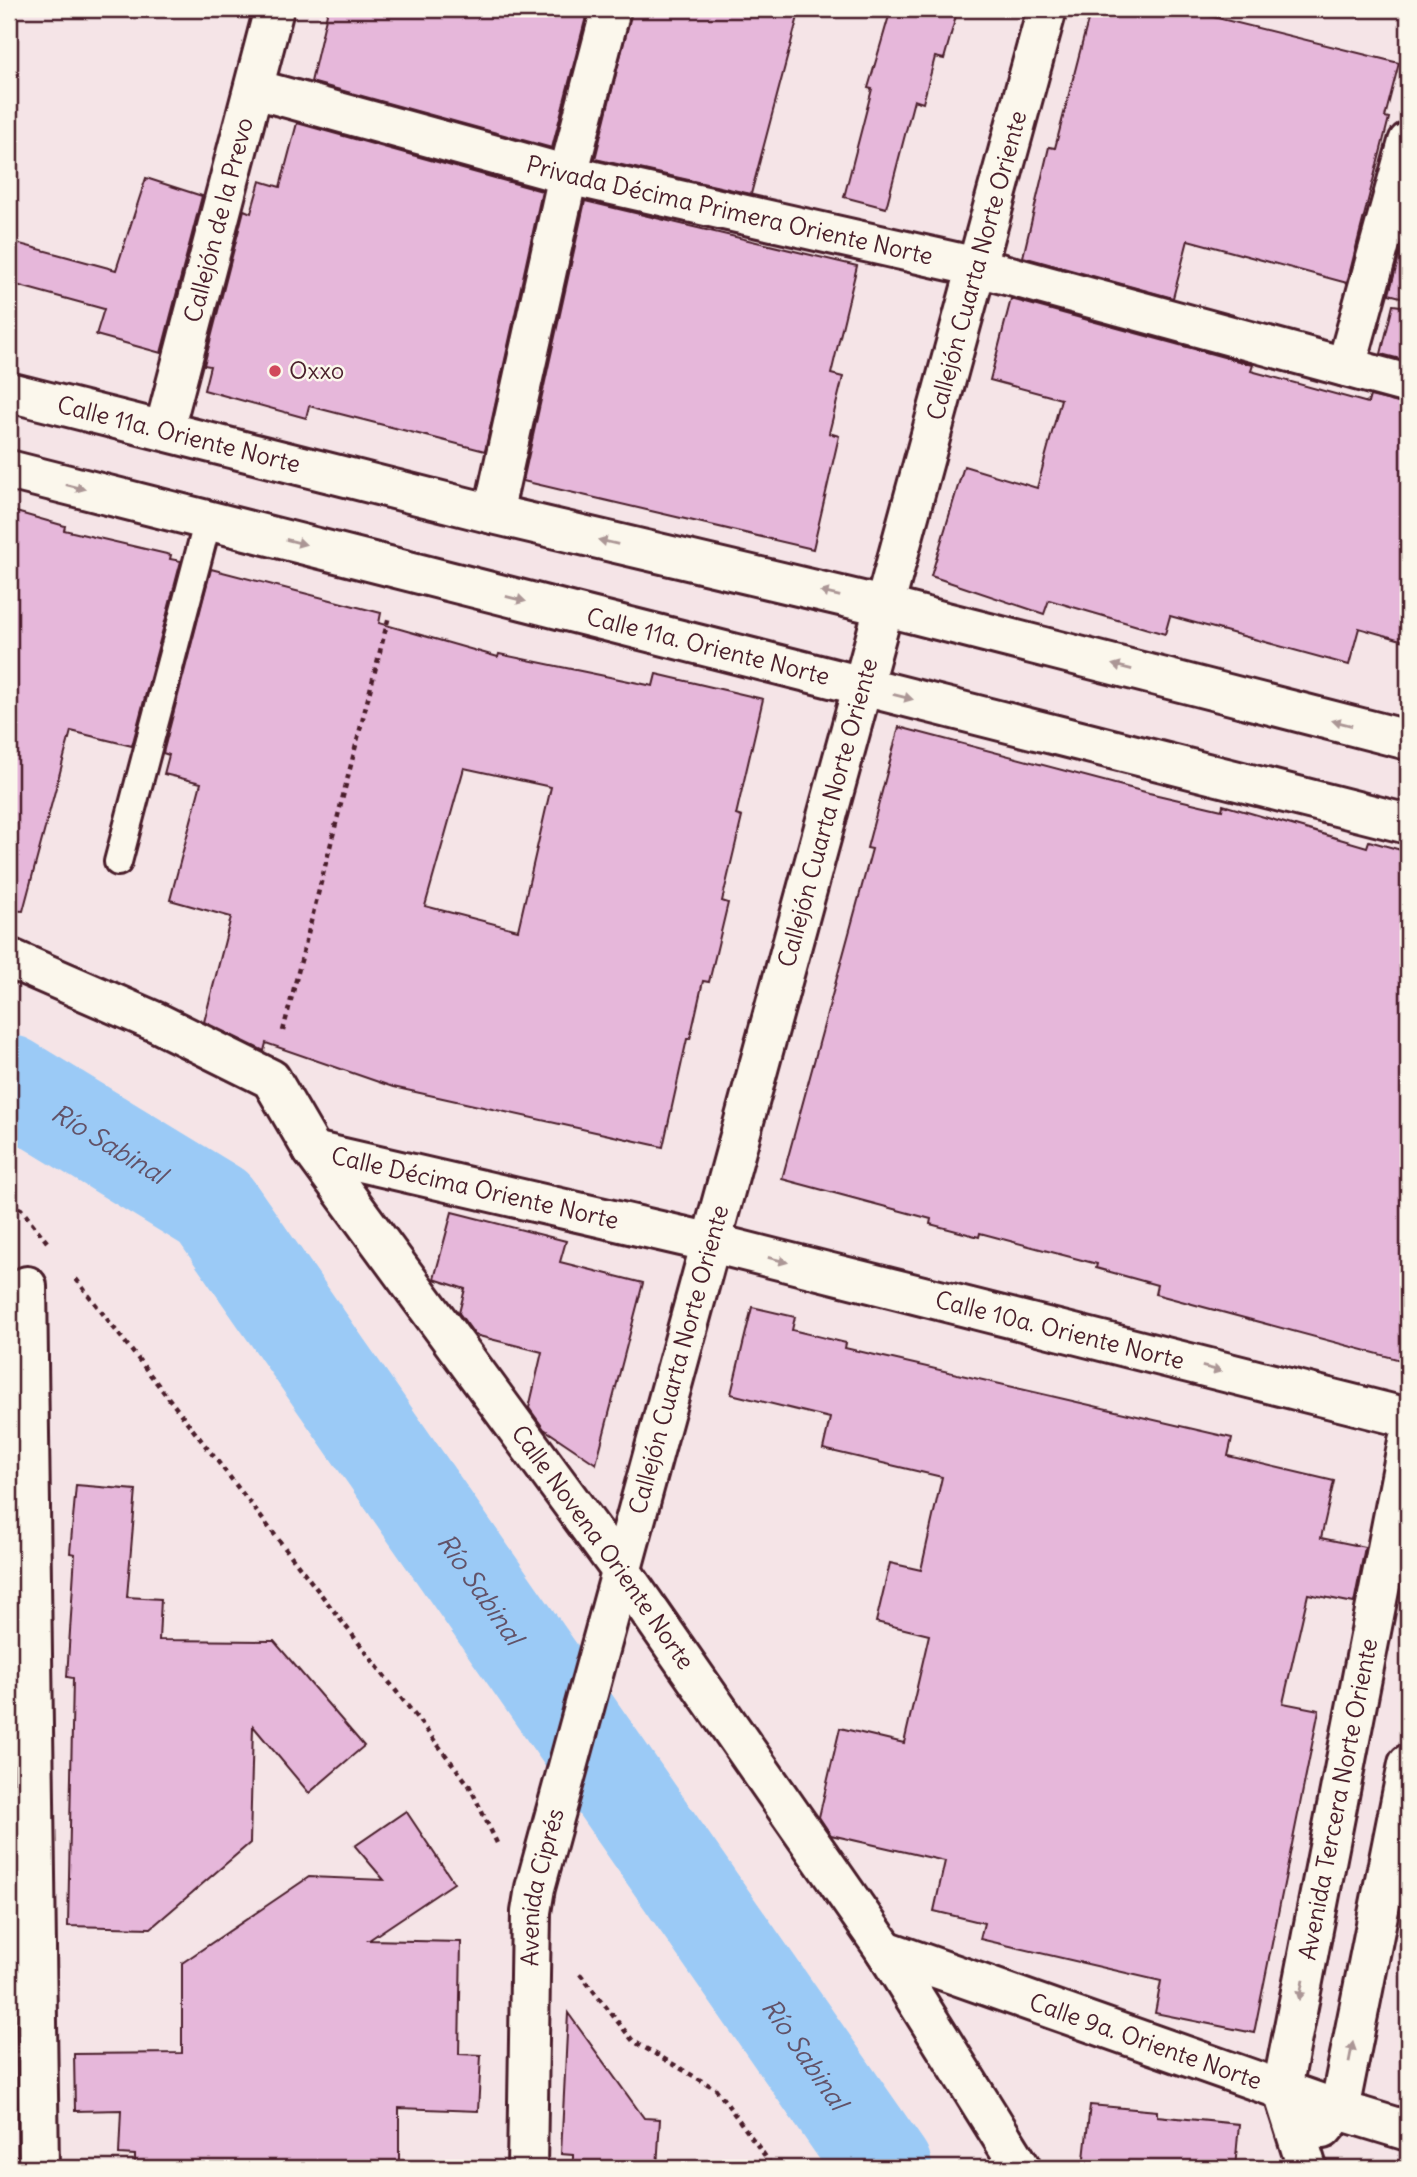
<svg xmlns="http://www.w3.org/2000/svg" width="1417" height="2177" viewBox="0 0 1417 2177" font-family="Delius,sans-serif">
	<rect width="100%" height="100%" fill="#f5e4e7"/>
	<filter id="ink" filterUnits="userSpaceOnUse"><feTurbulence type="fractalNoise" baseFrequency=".0143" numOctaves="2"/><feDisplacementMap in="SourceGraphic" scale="14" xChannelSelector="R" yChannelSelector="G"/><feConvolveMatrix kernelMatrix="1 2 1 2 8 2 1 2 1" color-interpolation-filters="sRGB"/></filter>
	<g filter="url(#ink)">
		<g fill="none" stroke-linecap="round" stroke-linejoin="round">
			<path stroke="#9bcaf6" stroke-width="96" id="s1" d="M 9,1083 L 214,1208 L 884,2168"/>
		</g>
		<g fill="#e6b7da" stroke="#4a1f2b" stroke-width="2" fill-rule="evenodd">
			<path d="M 328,9 L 588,9 L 552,148 L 311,82 Z"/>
			<path d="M 632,9 L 800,9 L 751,194 L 595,159 Z"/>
			<path d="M 891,9 L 958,9 L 944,59 L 935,57 L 923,103 L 914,100 L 886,208 L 844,197 L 872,89 L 868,88 Z"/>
			<path d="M 1091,9 L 1181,9 L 1399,63 L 1385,117 L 1389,118 L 1347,283 L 1188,240 L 1173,298 L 1023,257 L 1049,147 L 1055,148 Z"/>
			<path d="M 297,123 L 542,191 L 485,451 L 309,406 L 306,418 L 204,390 L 210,366 L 204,365 L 244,210 L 251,213 L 260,181 L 280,187 Z"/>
			<path d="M 146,178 L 202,196 L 161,353 L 96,335 L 104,309 L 9,283 L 9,241 L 116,270 Z"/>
			<path d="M 585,201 L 857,266 L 831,374 L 843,377 L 829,433 L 839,436 L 813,549 L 523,481 Z"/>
			<path d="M 1401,250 L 1408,252 L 1408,299 L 1389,294 Z"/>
			<path d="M 1011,299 L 1253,365 L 1251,371 L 1368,403 L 1370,396 L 1408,405 L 1408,642 L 1359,628 L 1349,665 L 1170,616 L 1165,634 L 1049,600 L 1044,614 L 931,576 L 964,466 L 1037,488 L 1061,399 L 990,380 Z"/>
			<path d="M 1393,305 L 1408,307 L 1408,361 L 1381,354 Z"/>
			<path d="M 9,510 L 65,526 L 64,530 L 171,555 L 170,559 L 181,561 L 132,746 L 71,731 L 23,911 L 9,910 Z"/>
			<path d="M 211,569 L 381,613 L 379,623 L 498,657 L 499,654 L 653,686 L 656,674 L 763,699 L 736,815 L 742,817 L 722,901 L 728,903 L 709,982 L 703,981 L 690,1039 L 687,1039 L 663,1147 L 393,1087 L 266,1043 L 264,1051 L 204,1022 L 231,917 L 170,900 L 201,783 L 164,774 L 169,755 L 163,753 ZM 464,768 L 551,787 L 518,930 L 425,906 Z"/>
			<path d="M 899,727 L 1149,793 L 1222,810 L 1223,805 L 1367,847 L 1369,841 L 1408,852 L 1408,1362 L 1155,1294 L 1157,1285 L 1096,1268 L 1097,1264 L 980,1233 L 979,1237 L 930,1224 L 931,1219 L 782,1179 L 872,849 L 867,848 Z"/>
			<path d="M 452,1212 L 566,1241 L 560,1262 L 643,1283 L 596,1464 L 544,1429 L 529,1408 L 542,1352 L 475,1335 L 459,1313 L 465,1289 L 434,1279 Z"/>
			<path d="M 752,1307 L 795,1317 L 792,1330 L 846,1343 L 845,1348 L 1232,1438 L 1228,1456 L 1334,1481 L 1321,1538 L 1365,1547 L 1354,1603 L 1308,1594 L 1283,1703 L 1319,1710 L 1254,2033 L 1155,2013 L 1161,1981 L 980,1939 L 984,1923 L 934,1911 L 945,1861 L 831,1835 L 819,1817 L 840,1728 L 904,1743 L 929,1635 L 876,1622 L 890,1563 L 921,1570 L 942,1477 L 823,1449 L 830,1418 L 731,1394 Z"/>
			<path d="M 76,1485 L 136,1490 L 127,1597 L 161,1599 L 159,1640 L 274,1641 L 364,1746 L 309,1793 L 253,1726 L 250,1843 L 151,1928 L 68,1926 L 73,1678 L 67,1677 L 75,1554 L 70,1553 Z"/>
			<path d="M 406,1811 L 454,1883 L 369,1940 L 461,1942 L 459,2054 L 481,2055 L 478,2111 L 399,2108 L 399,2168 L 135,2168 L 135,2155 L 119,2154 L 121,2110 L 75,2111 L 74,2054 L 182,2053 L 182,1963 L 309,1877 L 384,1880 L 355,1846 Z"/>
			<path d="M 568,2013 L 644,2118 L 660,2119 L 657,2168 L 573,2168 L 573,2155 L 561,2154 Z"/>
			<path d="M 1090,2105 L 1157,2111 L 1157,2116 L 1239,2124 L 1235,2168 L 1083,2168 Z"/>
		</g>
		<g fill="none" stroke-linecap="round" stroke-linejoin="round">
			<g stroke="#4a1f2b" stroke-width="32">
				<path id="lane" d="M 118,862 L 208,520"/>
			</g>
			<g stroke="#4a1f2b" stroke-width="44">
				<g id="street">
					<path id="s2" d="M 255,89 L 568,175 L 977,267 L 1408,384"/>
					<path d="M 1346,367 L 1408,142"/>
					<path id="s3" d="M 9,392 L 493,514 L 883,606 L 1408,740"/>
					<path id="s4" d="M 164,430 L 274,9"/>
					<path id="s5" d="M 9,470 L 1408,824"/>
					<path d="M 493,514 L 568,175 L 611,9"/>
					<path id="s6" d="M 9,958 L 156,1022 L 271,1079 L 313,1151 L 620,1569 L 885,1950 L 1021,2168"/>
					<path id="s7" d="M 313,1151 L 712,1243 L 1408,1418"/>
					<path d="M 27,1286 L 39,2168"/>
					<path id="s8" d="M 885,1950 L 1339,2110 L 1408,2131"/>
					<path d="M 1323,2129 L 1339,2110 L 1408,1764"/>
					<path id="s9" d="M 1307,2168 L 1282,2089 L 1408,1441"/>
				</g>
			</g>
			<g stroke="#4a1f2b" stroke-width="44">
				<g id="secondary">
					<path id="s10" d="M 527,2168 L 531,1912 L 535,1888 L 1047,9"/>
				</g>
			</g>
			<g stroke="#4a1f2b" stroke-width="4.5" stroke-dasharray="5 5" stroke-linecap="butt">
				<path d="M 283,1031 L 389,616"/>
				<path d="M 9,1204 L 21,1209 L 47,1242"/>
				<path d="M 76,1279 L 469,1785 L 497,1843"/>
				<path d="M 580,1974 L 633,2041 L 716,2089 L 774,2168"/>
			</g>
			<use href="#lane" stroke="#fbf7ec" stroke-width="26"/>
			<use href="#street" stroke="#fbf7ec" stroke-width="38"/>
			<use href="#secondary" stroke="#fbf7ec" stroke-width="38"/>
		</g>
		<defs><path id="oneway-solid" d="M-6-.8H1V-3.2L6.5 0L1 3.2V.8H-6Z" transform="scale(1.75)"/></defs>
		<g fill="#ab9695">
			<use href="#oneway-solid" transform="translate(75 487) rotate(14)"/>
			<use href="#oneway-solid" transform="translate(296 542) rotate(14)"/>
			<use href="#oneway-solid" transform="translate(608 542) rotate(-167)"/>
			<use href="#oneway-solid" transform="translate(830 594) rotate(-167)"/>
			<use href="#oneway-solid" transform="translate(516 599) rotate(14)"/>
			<use href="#oneway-solid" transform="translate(1122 667) rotate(-166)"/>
			<use href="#oneway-solid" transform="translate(903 697) rotate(14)"/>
			<use href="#oneway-solid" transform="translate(1342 723) rotate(-166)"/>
			<use href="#oneway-solid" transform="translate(778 1260) rotate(14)"/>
			<use href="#oneway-solid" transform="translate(1212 1369) rotate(14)"/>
			<use href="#oneway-solid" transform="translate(1301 1990) rotate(101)"/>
			<use href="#oneway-solid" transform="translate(1351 2052) rotate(-79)"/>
		</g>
	</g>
	<circle fill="#d1495b" stroke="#fbf7ec" stroke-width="2.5" cx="275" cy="371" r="7"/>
	<g text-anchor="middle" stroke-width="5" stroke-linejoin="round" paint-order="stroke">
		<g font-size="24" fill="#4a1f2b" stroke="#fbf7ec">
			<text dy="8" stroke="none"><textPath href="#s2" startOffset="490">Privada Décima Primera Oriente Norte</textPath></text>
			<text dy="8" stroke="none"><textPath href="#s4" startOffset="217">Callejón de la Prevo</textPath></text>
			<text dy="8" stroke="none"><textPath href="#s10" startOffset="1962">Callejón Cuarta Norte Oriente</textPath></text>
			<text dy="8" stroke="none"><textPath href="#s3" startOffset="175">Calle 11a. Oriente Norte</textPath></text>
			<text dy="8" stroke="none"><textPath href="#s5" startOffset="721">Calle 11a. Oriente Norte</textPath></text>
			<text dy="8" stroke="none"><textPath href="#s10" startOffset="1395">Callejón Cuarta Norte Oriente</textPath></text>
			<text dy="8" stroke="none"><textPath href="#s7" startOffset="166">Calle Décima Oriente Norte</textPath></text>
			<text dy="8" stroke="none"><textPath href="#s7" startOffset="768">Calle 10a. Oriente Norte</textPath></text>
			<text dy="8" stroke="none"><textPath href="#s10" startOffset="828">Callejón Cuarta Norte Oriente</textPath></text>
			<text dy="8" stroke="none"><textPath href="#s6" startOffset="863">Calle Novena Oriente Norte</textPath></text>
			<text dy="8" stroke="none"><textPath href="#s9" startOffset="378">Avenida Tercera Norte Oriente</textPath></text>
			<text dy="8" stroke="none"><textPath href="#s10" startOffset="282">Avenida Ciprés</textPath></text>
			<text dy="8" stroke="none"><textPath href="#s8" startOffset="276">Calle 9a. Oriente Norte</textPath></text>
		</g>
		<g font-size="24" fill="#4a1f2b" stroke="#fbf7ec" text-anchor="start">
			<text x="289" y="379">Oxxo</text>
		</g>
		<g font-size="26" font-style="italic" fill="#625268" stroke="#fbf7ec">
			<text dy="9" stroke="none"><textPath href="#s1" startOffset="117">Río Sabinal</textPath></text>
			<text dy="9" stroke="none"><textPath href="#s1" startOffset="705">Río Sabinal</textPath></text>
			<text dy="9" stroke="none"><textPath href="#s1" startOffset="1272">Río Sabinal</textPath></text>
		</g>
	</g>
	<rect width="1417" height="2177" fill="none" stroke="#fbf7ec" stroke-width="35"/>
	<rect x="18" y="18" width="1382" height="2142" fill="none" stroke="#4a1f2b" stroke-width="2.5" filter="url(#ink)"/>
</svg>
